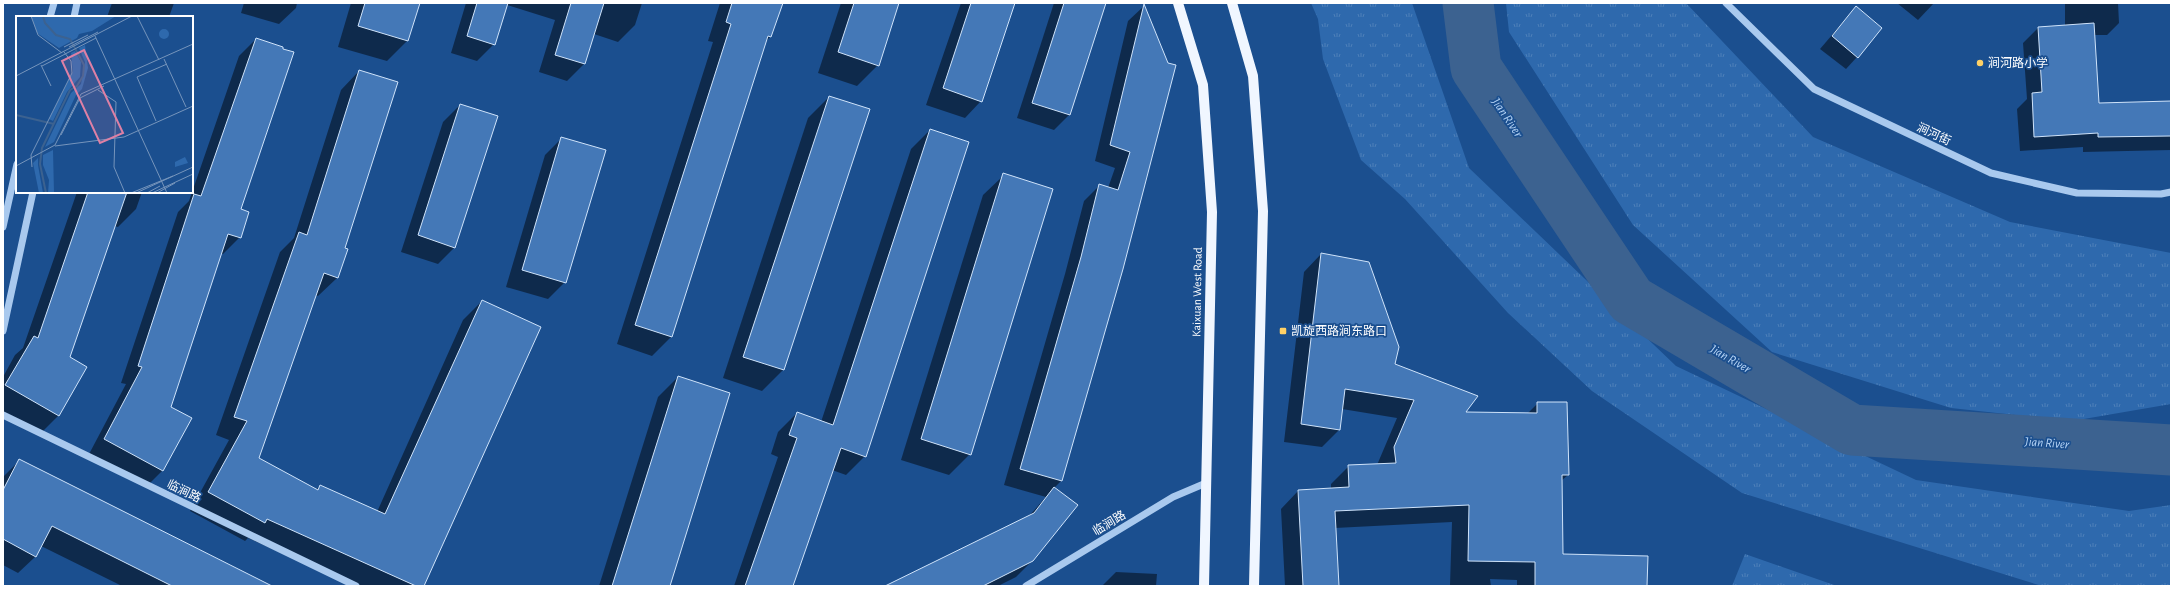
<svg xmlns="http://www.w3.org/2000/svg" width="2174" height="589" viewBox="0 0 2174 589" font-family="'Alegreya Sans','Noto Sans SC',sans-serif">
	<defs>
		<pattern id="grass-tufts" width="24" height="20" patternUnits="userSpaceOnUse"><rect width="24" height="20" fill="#2e69ad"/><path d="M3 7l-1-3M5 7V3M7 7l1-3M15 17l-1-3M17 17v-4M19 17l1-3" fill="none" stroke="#4d80b9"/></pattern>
	</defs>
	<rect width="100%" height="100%" fill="#1b4f8f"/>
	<g fill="url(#grass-tufts)">
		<path d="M 1311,3 L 1412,3 L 1469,168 L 1676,366 L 1916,480 L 2129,511 L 2171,505 L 2171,586 L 2042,586 L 1742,493 L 1592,391 L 1508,313 L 1405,199 L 1361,160 L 1323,59 L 1318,19 Z"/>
		<path d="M 1506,3 L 1686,3 L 1813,137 L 2010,222 L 2171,253 L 2171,404 L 2072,421 L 1951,408 L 1772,352 L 1633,225 L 1509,32 Z"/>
		<path d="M 1745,554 L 1837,586 L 1732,586 Z"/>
	</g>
	<g fill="#0007">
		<path d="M 112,3 L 174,3 L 169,17 L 107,17 Z"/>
		<path d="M 244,3 L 297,3 L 296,8 L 279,24 L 241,13 Z"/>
		<path d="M 351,3 L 419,3 L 407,41 L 387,61 L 338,47 Z"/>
		<path d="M 466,3 L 642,3 L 635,25 L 618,42 L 594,34 L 584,64 L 567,81 L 539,72 L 555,20 L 507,5 L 494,44 L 477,61 L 451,53 Z"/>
		<path d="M 720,3 L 782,3 L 771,36 L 765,42 L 671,337 L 652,356 L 617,344 L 713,42 L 708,41 Z"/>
		<path d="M 841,3 L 898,3 L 878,65 L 857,86 L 818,73 Z"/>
		<path d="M 961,3 L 1016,3 L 1011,10 L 981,101 L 965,118 L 926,105 Z"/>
		<path d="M 1054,3 L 1105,3 L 1069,115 L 1054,130 L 1017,118 Z"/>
		<path d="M 1897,3 L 1934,3 L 1918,20 Z"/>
		<path d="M 2065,3 L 2118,3 L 2119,23 L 2107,35 L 2094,35 L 2098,104 L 2171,102 L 2171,150 L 2083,152 L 2083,147 L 2020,151 L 2017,109 L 2027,99 L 2023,43 L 2038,28 L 2065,26 Z"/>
		<path d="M 1144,6 L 1167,64 L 1061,481 L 1054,488 L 1032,561 L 1016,577 L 998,586 L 898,586 L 1029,516 L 1046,497 L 1004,485 L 1065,274 L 1084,201 L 1100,185 L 1108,188 L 1115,168 L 1095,161 L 1128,21 Z"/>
		<path d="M 1856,7 L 1857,57 L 1846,69 L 1820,49 Z"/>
		<path d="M 256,39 L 282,49 L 239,210 L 240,237 L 223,254 L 221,253 L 169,407 L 163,470 L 146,487 L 88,456 L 126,384 L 121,383 L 178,212 L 189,201 L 239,56 Z"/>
		<path d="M 359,71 L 344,249 L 347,250 L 337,278 L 318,296 L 315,295 L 258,459 L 316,490 L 320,486 L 377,512 L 463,320 L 482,301 L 423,586 L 356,586 L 248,538 L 245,541 L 190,511 L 229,440 L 216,435 L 280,252 L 294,238 L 341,90 Z"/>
		<path d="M 829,97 L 868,110 L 783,370 L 762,391 L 723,378 L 808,118 Z"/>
		<path d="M 460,105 L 455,247 L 438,264 L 401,252 L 443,122 Z"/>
		<path d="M 930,130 L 865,456 L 846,475 L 832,470 L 792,586 L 734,586 L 778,457 L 771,454 L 778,432 L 797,413 L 821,422 L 911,149 Z"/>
		<path d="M 562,138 L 565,282 L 548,299 L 506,287 L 545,155 Z"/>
		<path d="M 1004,175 L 970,454 L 949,475 L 901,460 L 983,195 Z"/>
		<path d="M 77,192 L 142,192 L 136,209 L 118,227 L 114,226 L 69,357 L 86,367 L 58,416 L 40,434 L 3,413 L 3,377 L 15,355 L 23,348 Z"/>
		<path d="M 1321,254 L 1394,365 L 1464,413 L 1527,414 L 1538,403 L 1568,475 L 1561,481 L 1562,555 L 1646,586 L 1517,586 L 1517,580 L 1490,579 L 1491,586 L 1443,586 L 1450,585 L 1452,522 L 1335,528 L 1338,586 L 1285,586 L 1281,509 L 1298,491 L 1331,489 L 1331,484 L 1349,466 L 1377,465 L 1397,418 L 1342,409 L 1339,430 L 1322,447 L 1284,442 L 1304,272 Z"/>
		<path d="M 678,377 L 669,586 L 599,586 L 658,397 Z"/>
		<path d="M 20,460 L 249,586 L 122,586 L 41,546 L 35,557 L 18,573 L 3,565 L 3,477 Z"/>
		<path d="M 1116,572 L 1157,574 L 1156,586 L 1102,586 Z"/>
	</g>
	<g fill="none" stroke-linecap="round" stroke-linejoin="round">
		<path stroke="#3c6290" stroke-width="51" d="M 1468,3 L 1476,68 L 1631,300 L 1852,430 L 2171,450"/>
	</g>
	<g fill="#4478b7" stroke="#cfe3fa">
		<path d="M 365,3 L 420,3 L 408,41 L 358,26 Z"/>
		<path d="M 477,3 L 508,3 L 495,45 L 467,36 Z"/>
		<path d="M 571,3 L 604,3 L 585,64 L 555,55 Z"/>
		<path d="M 732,3 L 783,3 L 771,37 L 768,36 L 672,337 L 635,325 L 731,24 L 726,22 Z"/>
		<path d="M 854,3 L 899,3 L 879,66 L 838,52 Z"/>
		<path d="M 971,3 L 1015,3 L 982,102 L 943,88 Z"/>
		<path d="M 1064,3 L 1106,3 L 1070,115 L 1032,103 Z"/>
		<path d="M 1144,4 L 1168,63 L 1176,65 L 1123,269 L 1062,481 L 1020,469 L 1081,257 L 1099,184 L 1118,190 L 1130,152 L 1110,145 Z"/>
		<path d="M 1856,6 L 1882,28 L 1858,58 L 1832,36 Z"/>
		<path d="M 2094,23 L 2099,103 L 2171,101 L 2171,136 L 2098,137 L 2098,133 L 2034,137 L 2032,93 L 2042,92 L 2038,27 Z"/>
		<path d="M 256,38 L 283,47 L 283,49 L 294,52 L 241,209 L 249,212 L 241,238 L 228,234 L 171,407 L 192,418 L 163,471 L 104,439 L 142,367 L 138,366 L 194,194 L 201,196 Z"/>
		<path d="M 359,70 L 398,82 L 345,248 L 348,249 L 338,278 L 324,273 L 259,458 L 318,490 L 320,485 L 385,514 L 482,300 L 541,327 L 424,586 L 416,586 L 267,519 L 265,523 L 208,492 L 247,421 L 234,417 L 299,232 L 307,235 Z"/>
		<path d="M 829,96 L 870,109 L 784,370 L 743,357 Z"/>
		<path d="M 460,104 L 498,116 L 455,248 L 418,235 Z"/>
		<path d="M 930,129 L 969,142 L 866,457 L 841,448 L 793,586 L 745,586 L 797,438 L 789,435 L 797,412 L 833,425 Z"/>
		<path d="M 561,137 L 606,150 L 566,283 L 522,270 Z"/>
		<path d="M 1003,173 L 1053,189 L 971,455 L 921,439 Z"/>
		<path d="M 88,192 L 127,192 L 70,357 L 87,367 L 59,416 L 5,385 L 34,336 L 38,338 Z"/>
		<path d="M 1321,253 L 1369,262 L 1399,347 L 1395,364 L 1478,396 L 1466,412 L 1537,413 L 1537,402 L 1567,402 L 1569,475 L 1562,475 L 1563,554 L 1648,556 L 1647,586 L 1535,586 L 1535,562 L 1468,561 L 1469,505 L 1335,511 L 1339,586 L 1303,586 L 1298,490 L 1349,487 L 1348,465 L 1396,463 L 1394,447 L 1414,400 L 1345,389 L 1340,430 L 1301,424 Z"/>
		<path d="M 678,376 L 730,393 L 670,586 L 612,586 Z"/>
		<path d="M 19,459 L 73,486 L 272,586 L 172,586 L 52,526 L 36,557 L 3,539 L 3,490 Z"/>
		<path d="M 1054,487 L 1078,505 L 1033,561 L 983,586 L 885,586 L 1034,513 Z"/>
	</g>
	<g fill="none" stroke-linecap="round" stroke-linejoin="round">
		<g stroke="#a9c9ee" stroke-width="7">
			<path d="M 1726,3 L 1814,89 L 1991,173 L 2077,193 L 2161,194 L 2171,192"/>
			<path d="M 50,17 L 54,3"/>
			<path d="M 74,17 L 77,3"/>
			<path d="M 3,227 L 17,164"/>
			<path d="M 3,331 L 33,192"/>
			<path d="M 3,415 L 356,586"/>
			<path d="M 1026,586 L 1173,497 L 1206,483"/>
		</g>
		<g stroke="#f0f6ff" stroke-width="10">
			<path d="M 1178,3 L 1203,85 L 1212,212 L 1204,586"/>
			<path d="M 1232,3 L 1253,76 L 1263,211 L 1254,586"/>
		</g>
	</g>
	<g fill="#ffd166" stroke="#1b4f8f" stroke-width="1.5">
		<circle cx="1980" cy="63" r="4"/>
		<rect x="1279" y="327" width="8" height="8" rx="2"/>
	</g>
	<g text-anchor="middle" stroke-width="3.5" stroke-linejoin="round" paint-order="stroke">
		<g font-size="12" fill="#fff" stroke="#1b4f8f" text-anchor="start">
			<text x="1988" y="67">涧河路小学</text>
			<text x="1291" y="335">凯旋西路涧东路口</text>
		</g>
		<g font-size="12" fill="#fff" stroke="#1b4f8f">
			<text transform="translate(1934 134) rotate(25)" y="4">涧河街</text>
			<text transform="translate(1197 292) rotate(-89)" y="4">Kaixuan West Road</text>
			<text transform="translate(184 491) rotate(26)" y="4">临涧路</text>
			<text transform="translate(1109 523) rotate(-31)" y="4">临涧路</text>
		</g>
		<g font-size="13" font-style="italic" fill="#b5d3f5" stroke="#1b4f8f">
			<text transform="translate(1508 117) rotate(56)" y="5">Jian River</text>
			<text transform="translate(1731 358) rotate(30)" y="5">Jian River</text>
			<text transform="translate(2047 442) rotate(4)" y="5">Jian River</text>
		</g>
	</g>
	<g transform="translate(16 16)">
		<rect width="177" height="177" fill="#1b4f8f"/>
		<path d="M143 18a5 5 0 1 1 10 0a5 5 0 1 1-10 0ZM 69,29 L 72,52 L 66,73 L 60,79 L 38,126 L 29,131 L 55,77 L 65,68 L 69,46 L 63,32 ZM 59,35 L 65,46 L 64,61 L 51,76 L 37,105 L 33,103 L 57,56 L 55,37 ZM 37,134 L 38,177 L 32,177 L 33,164 L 27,149 L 27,139 ZM 22,142 L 22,149 L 27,177 L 23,177 L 17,147 Z" fill="#2e69ad"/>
		<path d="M 15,0 L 100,0 L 76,15 L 63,18 L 61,22 L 43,32 L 21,17 Z" fill="#2e69ad"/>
		<path d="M 169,141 L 172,147 L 159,151 L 159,146 Z" fill="#2e69ad"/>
		<path fill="none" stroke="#3c6290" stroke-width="2" d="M 27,0 L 29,7 L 40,19 L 54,23 L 68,49 L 67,60 L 61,70 L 54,74 L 26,132 L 24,148 L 30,177M 0,99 L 38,108"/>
		<path fill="none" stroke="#7695bc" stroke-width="1" d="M 15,0 L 22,19 L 46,37M 121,0 L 143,44M 79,20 L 151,177M 48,31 L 72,19M 53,31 L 82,16M 148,43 L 170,91M 25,49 L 35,70M 26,50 L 80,22M 0,60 L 116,0M 82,74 L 100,86 L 98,151 L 109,177M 140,105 L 121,61 L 151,48M 45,119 L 64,82 L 88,70M 39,130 L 108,121 L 177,90M 0,150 L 39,129 L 65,78 L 177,28M 16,151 L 15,139 L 56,57 L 55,45 L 48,36M 115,177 L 157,160M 120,177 L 177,151M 131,177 L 144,170M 136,177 L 177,158M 141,177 L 159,167"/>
		<path fill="#dd80a5" fill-opacity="0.15" stroke="#dd80a5" stroke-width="2" d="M 68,34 L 107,117 L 84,127 L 46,45 Z"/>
		<rect width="177" height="177" fill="none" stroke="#fff" stroke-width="2"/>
	</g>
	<rect width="2174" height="589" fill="none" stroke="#ffffff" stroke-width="8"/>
</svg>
